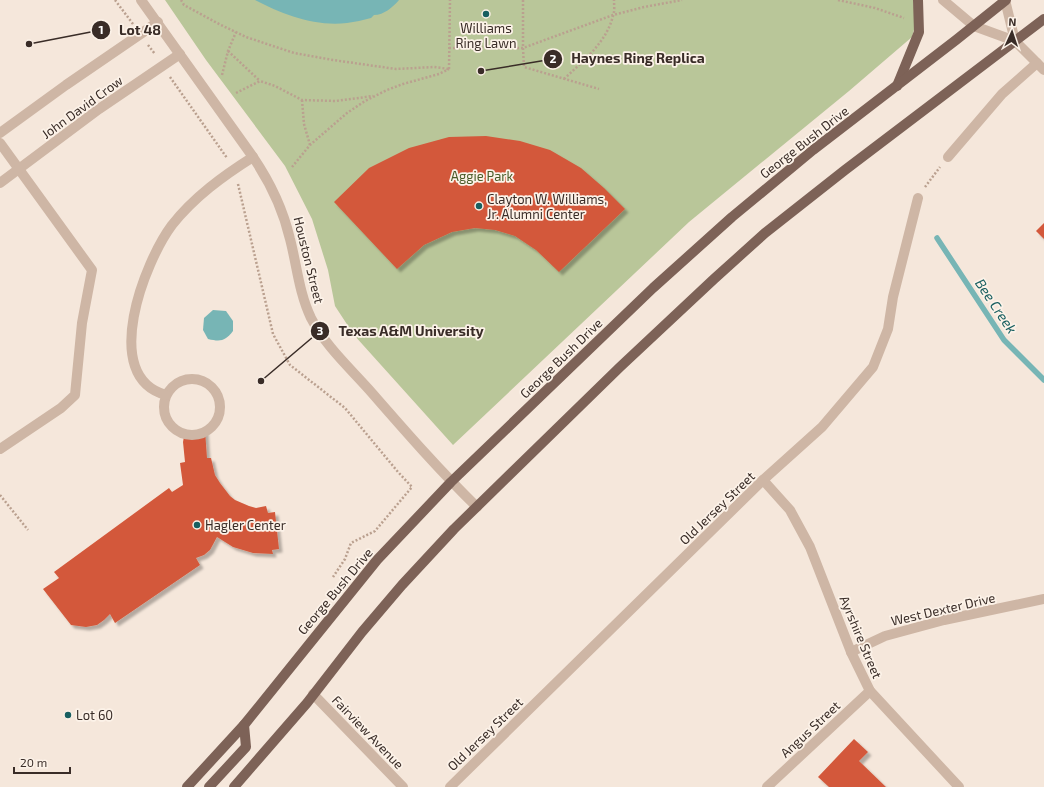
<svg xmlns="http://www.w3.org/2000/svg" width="1044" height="787" viewBox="0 0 1044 787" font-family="'Exo 2',sans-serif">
	<defs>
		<filter id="shadow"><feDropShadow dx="3.5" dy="3.5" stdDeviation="1" flood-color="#0004"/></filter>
	</defs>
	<rect width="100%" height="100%" fill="#f5e7db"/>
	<path fill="#b9c699" d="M 165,0 L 913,0 L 916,23 L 912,37 L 849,91 L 689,222 L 453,445 L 354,335 L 335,306 L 328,270 L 312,219 L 285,166 L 206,60 Z"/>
	<g fill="#77b5b5">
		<path d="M 255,0 L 399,0 C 393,7 384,15 374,15 L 371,18 C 363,20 355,22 347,23 C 315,27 282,14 255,0 Z"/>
		<path d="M 213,310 L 226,311 L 233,321 L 233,331 C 225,341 221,342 208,339 L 203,330 L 204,318 Z"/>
	</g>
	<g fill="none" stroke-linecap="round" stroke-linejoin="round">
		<path stroke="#77b5b5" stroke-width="5.5" d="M 937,238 L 1004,340 L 1044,380"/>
	</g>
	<g fill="#d3593b" filter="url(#shadow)">
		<path d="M 486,136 L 520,141 L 550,150 L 581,168 L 604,188 L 625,209 L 559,272 L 536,250 L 515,236 L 495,230 L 475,228 L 452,232 L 424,245 L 397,269 L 334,202 L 369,168 L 409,148 L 449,137 Z"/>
		<path d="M 1044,223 L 1044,239 L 1036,231 Z"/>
		<path d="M 205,430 L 207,458 L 211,458 L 215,475 L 220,483 L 230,496 L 235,500 L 249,506 L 256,508 L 266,506 L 268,513 L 275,512 L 279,549 L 272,550 L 273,554 L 253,553 L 233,547 L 217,537 L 210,550 L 204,555 L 196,558 L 200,565 L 115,623 L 110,614 L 104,620 L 97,625 L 86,627 L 71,625 L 43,589 L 59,578 L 54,572 L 169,488 L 172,492 L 183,485 L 180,463 L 185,462 L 183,442 L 185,431 Z"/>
		<path d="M 854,739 L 868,752 L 859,761 L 886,787 L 829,787 L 818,777 Z"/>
	</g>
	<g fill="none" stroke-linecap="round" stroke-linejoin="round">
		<g stroke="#baa08f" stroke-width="2.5" stroke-dasharray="2 2" stroke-linecap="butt">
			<path d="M 115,0 L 133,24"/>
			<path d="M 181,0 L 184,5 L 219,24 L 246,37 L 294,53 L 333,60 L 396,69 L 434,67 L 449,69"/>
			<path d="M 523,0 L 523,48 L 524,67 L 599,89"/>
			<path d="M 838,0 L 875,8 L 904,18"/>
			<path d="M 148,45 L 155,54"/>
			<path d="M 449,48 L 523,48 L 613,15 L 644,7 L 682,0"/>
			<path d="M 228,51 L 260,81"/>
			<path d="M 449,69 L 450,0"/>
			<path d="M 222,75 L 228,51 L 236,32"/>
			<path d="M 170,77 L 227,158"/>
			<path d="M 564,79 C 584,60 606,43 613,16 C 615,11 614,5 614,0"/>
			<path d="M 236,93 L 260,81 L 275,86 L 302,100 L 336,101 L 373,96"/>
			<path d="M 302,100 L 304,124 L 310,145"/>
			<path d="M 292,167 L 310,145 L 347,113 L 365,101 L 387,90 L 403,84 L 439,74 L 449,69"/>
			<path d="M 238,184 L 273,334 L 290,365 L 345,408 L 398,472 L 412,487 L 375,531 L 351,543 L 345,559 L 333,577"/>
			<path d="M 925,187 L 940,167"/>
			<path d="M 0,495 L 28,530"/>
		</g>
		<g stroke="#ceb6a5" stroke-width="10">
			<path d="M 141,0 L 253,157 C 270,182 283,209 290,239 C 297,266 299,293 311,318 C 326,347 351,369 372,393 C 406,432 440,471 477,507"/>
			<path d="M 943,0 L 974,26 L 1015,41 L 1044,70"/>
			<path d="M 1005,0 L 1015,41"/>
			<path d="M 0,133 L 66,85 L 158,22"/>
			<path d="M 0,143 L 92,270 L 82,323 L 75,395 L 61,408 L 0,449"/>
			<path d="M 948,157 L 1002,94 L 1037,63"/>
			<path d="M 0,183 L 99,109 L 180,54"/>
			<circle cx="192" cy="407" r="28"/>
			<path d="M 166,395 C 99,377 145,261 172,225 C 194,197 223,176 253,157"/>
			<path d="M 763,480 L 790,510 L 810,547 L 851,652 L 870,691 L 959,787"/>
			<path d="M 851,652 L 885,636 L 944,620 L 1044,599"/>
			<path d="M 313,694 L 403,787"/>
			<path d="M 450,787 L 763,480 L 822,427 L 873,367 L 888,329 L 893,297 L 918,198"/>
			<path d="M 767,787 L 870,691"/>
		</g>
		<g stroke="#7d6257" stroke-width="10">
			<path d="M 897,86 L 919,32 L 918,0"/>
			<path d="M 187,787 L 244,725 L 377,560 L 451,482 L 653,288 L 732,217 L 813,150 L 956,40 L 1006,0"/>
			<path d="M 209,787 L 246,747 L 244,725"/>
			<path d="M 234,787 L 307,703 L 362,632 L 402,585 L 454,529 L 620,367 L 714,279 L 765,233 L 845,170 L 1044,19"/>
		</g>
	</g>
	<g fill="#185f60" stroke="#fcf2e8" stroke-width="1.5">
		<circle cx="486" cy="14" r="4"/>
		<circle cx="479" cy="206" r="4"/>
		<circle cx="197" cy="525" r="4"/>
		<circle cx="68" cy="715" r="4"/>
	</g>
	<g text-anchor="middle" stroke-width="3.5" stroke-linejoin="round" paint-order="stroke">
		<g font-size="13" fill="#392c27" stroke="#fcf2e8" text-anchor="start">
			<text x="486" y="33" text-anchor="middle">Williams<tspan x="486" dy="15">Ring Lawn</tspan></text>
			<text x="487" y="204">Clayton W. Williams,<tspan x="487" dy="15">Jr. Alumni Center</tspan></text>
			<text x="205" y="530">Hagler Center</text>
			<text x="76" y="720">Lot 60</text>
		</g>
		<g font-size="13" fill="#392c27" stroke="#fcf2e8">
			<text transform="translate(82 107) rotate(-36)" y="5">John David Crow</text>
			<text transform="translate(804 142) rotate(-38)" y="5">George Bush Drive</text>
			<text transform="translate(309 260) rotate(76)" y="5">Houston Street</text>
			<text transform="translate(561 358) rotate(-44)" y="5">George Bush Drive</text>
			<text transform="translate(717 508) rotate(-44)" y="5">Old Jersey Street</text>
			<text transform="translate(335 591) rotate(-50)" y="5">George Bush Drive</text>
			<text transform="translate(943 609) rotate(-13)" y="5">West Dexter Drive</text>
			<text transform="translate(861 637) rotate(67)" y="5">Ayrshire Street</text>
			<text transform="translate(810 729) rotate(-43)" y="5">Angus Street</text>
			<text transform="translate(368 732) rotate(46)" y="5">Fairview Avenue</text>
			<text transform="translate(485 734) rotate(-44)" y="5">Old Jersey Street</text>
		</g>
		<g font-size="13" fill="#4a5b28" stroke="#fcf2e8">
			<text x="482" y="181">Aggie Park</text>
		</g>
		<g font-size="14" font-style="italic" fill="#185f60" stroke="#fcf2e8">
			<text transform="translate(996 306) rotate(56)" y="5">Bee Creek</text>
		</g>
	</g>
	<path fill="none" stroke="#392c27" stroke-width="1.5" d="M29 44L101 30M481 71L553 59M261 381L320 331"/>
	<g fill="#392c27" stroke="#fcf2e8" stroke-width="1.5">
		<circle cx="29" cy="44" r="4"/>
		<circle cx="481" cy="71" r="4"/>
		<circle cx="261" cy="381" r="4"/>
		<circle cx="101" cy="30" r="10"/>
		<circle cx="553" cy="59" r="10"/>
		<circle cx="320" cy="331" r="10"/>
	</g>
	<g font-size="12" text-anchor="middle" font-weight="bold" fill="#fff">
		<text x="101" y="34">1</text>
		<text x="553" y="63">2</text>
		<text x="320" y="335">3</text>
	</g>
	<g font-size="14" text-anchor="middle" font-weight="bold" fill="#392c27" stroke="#fcf2e8" stroke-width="3.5" stroke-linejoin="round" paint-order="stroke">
		<text x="140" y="35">Lot 48</text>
		<text x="638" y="63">Haynes Ring Replica</text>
		<text x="411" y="336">Texas A&amp;M University</text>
	</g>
	<g transform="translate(1012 32) rotate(3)" stroke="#fcf2e8" stroke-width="3" paint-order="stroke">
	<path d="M0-3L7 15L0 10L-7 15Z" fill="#392c27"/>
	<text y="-6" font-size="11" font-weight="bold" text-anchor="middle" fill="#392c27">N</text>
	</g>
	<path d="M14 767v6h56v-6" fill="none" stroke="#392c27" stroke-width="2"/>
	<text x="20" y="767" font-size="12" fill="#392c27" stroke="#fcf2e8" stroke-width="3" paint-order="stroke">20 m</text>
</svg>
